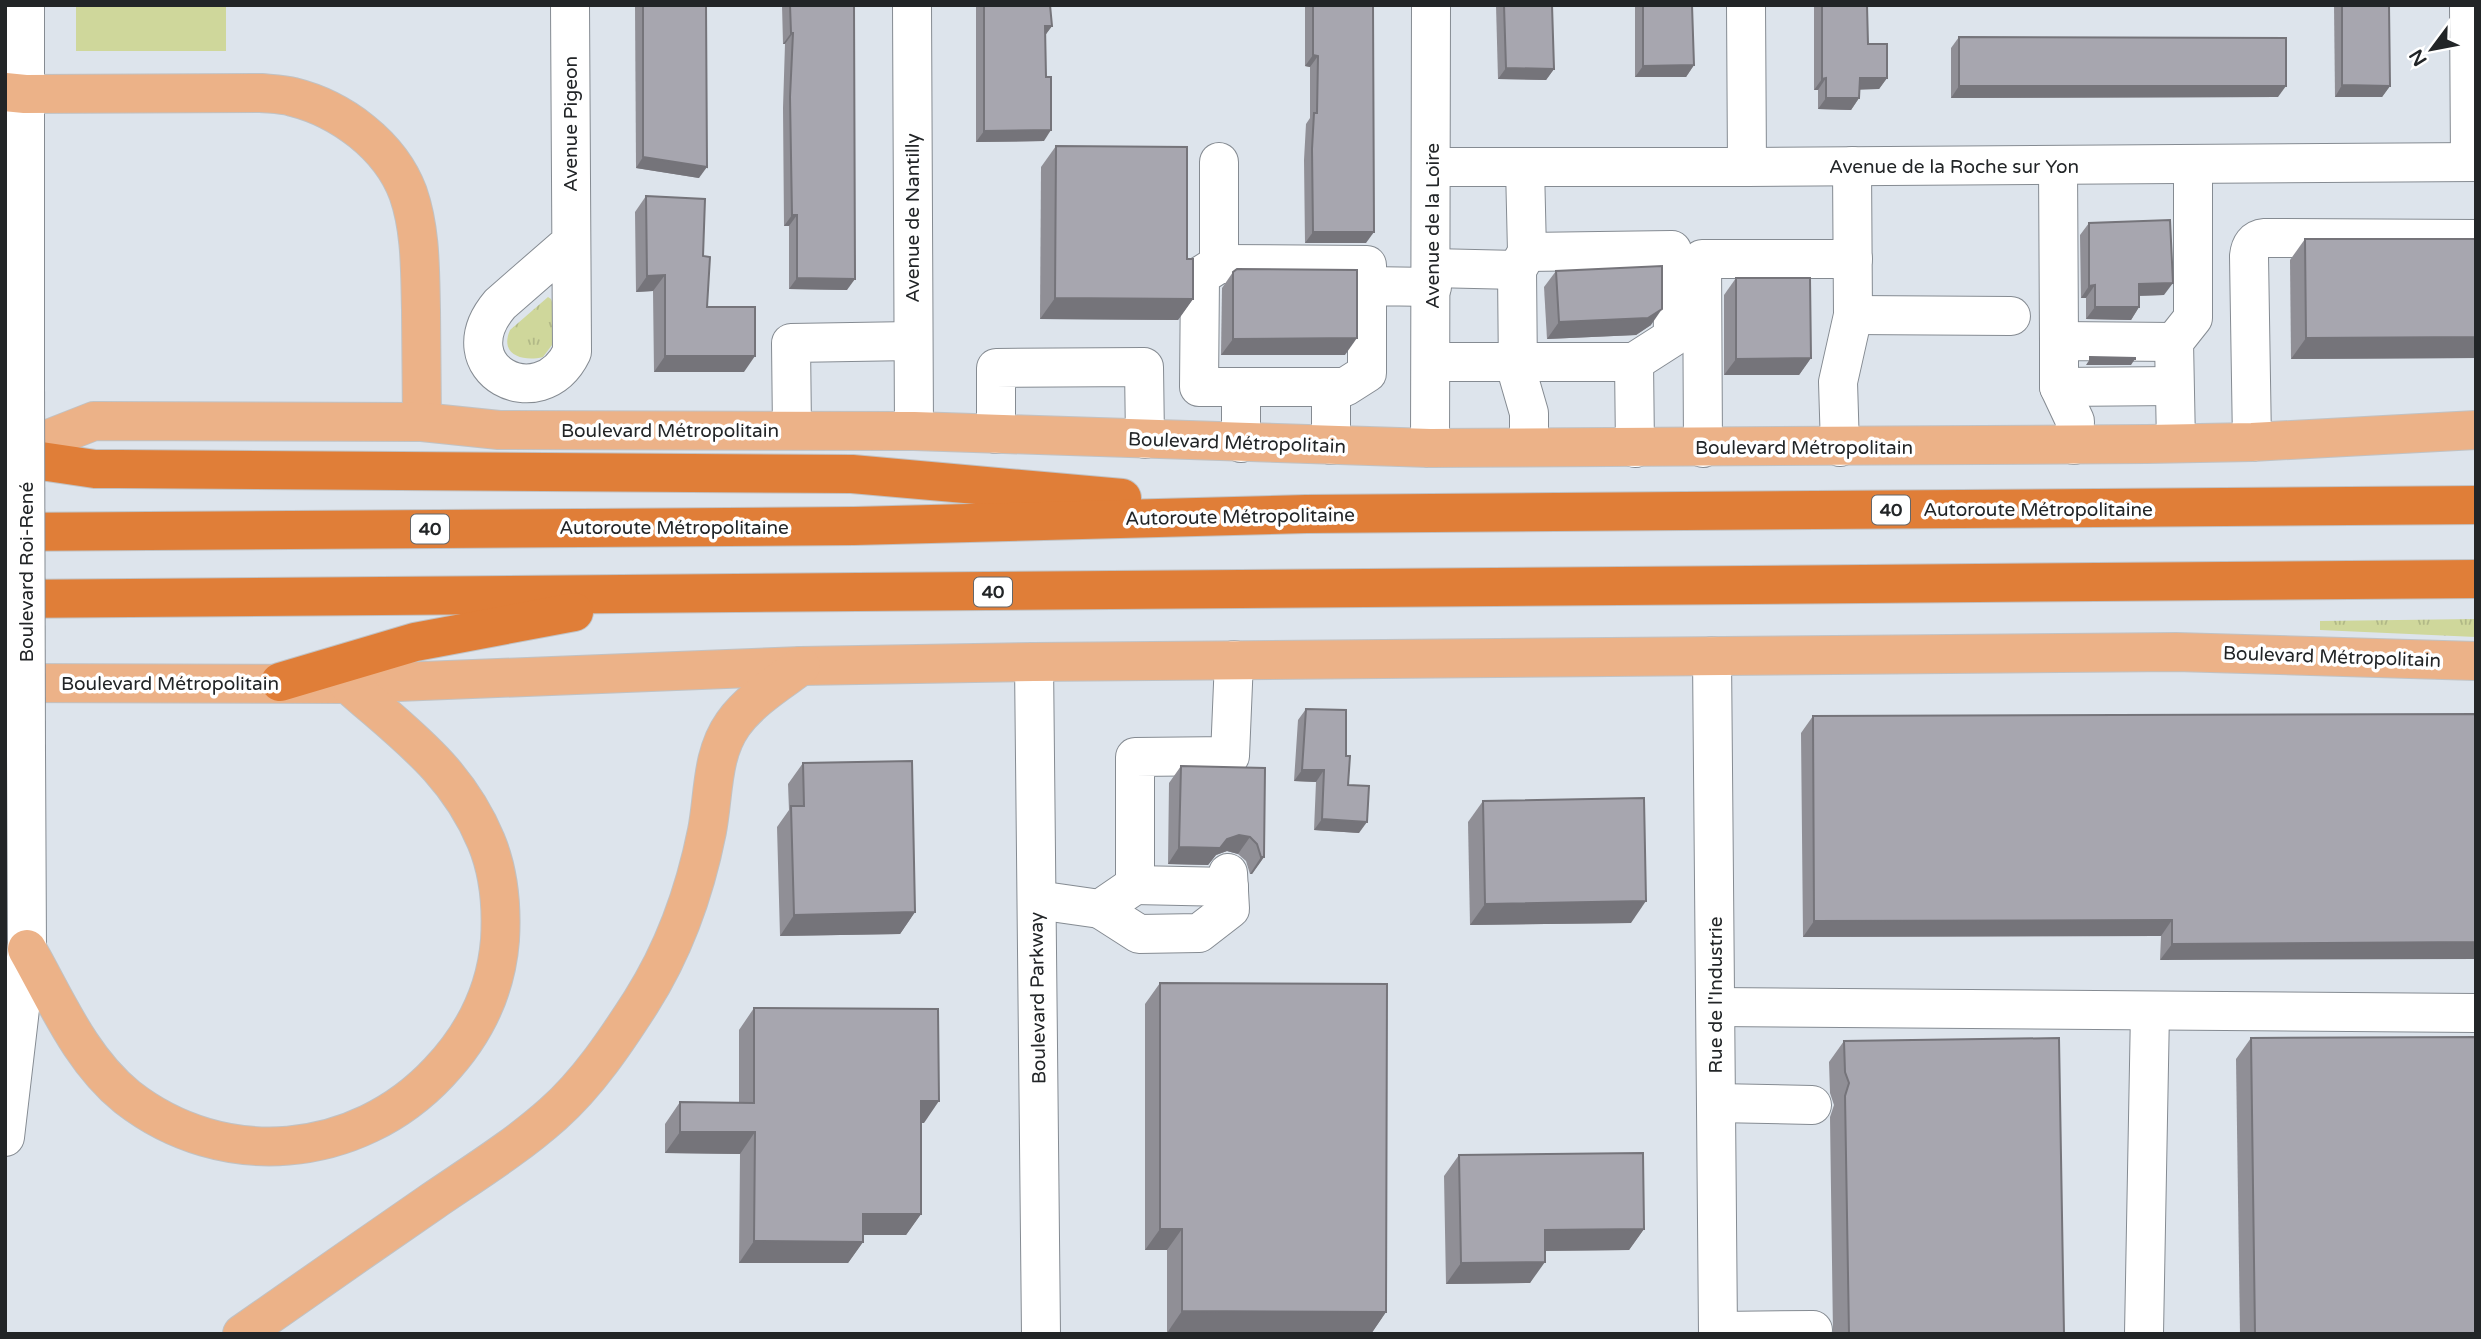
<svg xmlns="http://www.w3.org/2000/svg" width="2481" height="1339" viewBox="0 0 2481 1339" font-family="'Varela Round',sans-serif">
	<defs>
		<pattern id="grass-tufts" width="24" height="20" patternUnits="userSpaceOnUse" patternTransform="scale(1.75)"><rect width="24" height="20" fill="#cfd79b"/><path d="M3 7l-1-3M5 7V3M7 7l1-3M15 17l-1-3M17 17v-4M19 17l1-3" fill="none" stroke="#b1b886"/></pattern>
	</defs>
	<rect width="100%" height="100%" fill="#dde4ec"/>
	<g fill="url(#grass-tufts)">
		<path d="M 548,297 L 551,299 L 553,305 L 552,345 L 543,357 C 523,362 499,355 510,330 Z"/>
		<path d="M 2476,619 L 2476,637 L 2320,630 L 2320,621 Z"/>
	</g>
	<rect fill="#cfd79b" x="76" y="5" width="150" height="46"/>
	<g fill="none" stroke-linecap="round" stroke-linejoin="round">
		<g stroke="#858b92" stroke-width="40">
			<g id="minor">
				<path d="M 570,5 L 572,352 C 540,418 445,369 500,304 L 570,243"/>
				<path d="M 912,5 L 914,431"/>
				<path d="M 1746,5 L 1747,167"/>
				<path d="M 2469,5 L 2470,162"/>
				<path d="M 1219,162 L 1219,264 L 1200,276 L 1199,387 L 1241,387"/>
				<path d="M 2058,165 L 2059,341"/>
				<path d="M 1432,167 L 1747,167 L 2476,162"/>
				<path d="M 1525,167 L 1527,252 L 1517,270 L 1518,375 L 1529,413 L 1529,447"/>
				<path d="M 1527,252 L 1672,250 L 1673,337 L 1634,362"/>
				<path d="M 1219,264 L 1367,265 L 1367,286"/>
				<path d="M 1432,268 L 1517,270"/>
				<path d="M 1853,315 L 2011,316"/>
				<path d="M 1432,362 L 1634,362 L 1635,448"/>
				<path d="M 25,378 L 25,5"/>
				<path d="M 2059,387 L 2174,386"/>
				<path d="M 792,430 L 791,343 L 912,341"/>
				<path d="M 996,434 L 996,368 L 1144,367 L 1145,439"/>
				<path d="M 2252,442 L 2249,256 C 2250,246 2254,239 2265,238 L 2476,239"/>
				<path d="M 1241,443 L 1241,387 L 1345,387 L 1367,373 L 1367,286 L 1432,287"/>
				<path d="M 2176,443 L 2174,342 L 2193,318 L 2193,164"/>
				<path d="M 1331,445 L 1331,387"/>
				<path d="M 2074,445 L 2075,421 L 2059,387 L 2059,341 L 2174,342"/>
				<path d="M 1840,447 L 1838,382 L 1853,315 L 1852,166"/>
				<path d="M 1430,448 L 1431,5"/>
				<path d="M 1703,448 L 1702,259 L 1853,259"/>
				<path d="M 1712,656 L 1718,1334"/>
				<path d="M 1034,662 L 1041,1334"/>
				<path d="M 1135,885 L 1229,887"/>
				<path d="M 1037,900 L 1100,909 L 1135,885 L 1135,757 L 1230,756 L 1234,660"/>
				<path d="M 1100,909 L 1139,934 L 1199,933 L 1230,909 L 1228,873"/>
				<path d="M 1716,1007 L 2476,1013"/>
				<path d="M 1716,1103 L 1812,1105"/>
				<path d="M 5,1137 L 27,949 L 26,752"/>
				<path d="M 1718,1331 L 1813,1330"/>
				<path d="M 2144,1334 L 2150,1011"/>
			</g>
		</g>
		<g stroke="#c1c2c3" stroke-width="40">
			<g id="major">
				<path d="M 5,92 L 25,94 L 261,93 C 272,94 283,94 293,97 C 341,109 390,145 408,193 C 421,230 420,271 421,310 C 421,347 422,384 422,422"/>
				<path d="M 5,456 L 94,421 L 422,422 L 499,430 L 914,431 L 1430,448 L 2147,444 L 2252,442 L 2476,430"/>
				<path d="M 5,683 L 348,684 L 801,666 L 1034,662 L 2176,652 L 2476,661"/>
				<path d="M 27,949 C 56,1000 80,1059 127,1097 C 223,1172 357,1160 439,1072 C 474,1035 496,991 500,940 C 502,907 499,872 486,841 C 456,769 404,734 348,684"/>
				<path d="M 242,1334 C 306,1289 369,1245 433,1201 C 474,1173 516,1147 553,1114 C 588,1083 616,1041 641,1002 C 674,950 695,891 707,831 C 714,795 711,755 733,724 C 750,700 778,683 801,666"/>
			</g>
		</g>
		<g stroke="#c1c2c3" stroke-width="40">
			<g id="highway">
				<path d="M 7,456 L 95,469 L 119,469 L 852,474 L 1122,498"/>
				<path d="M 5,532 L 854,526 L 1306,514 L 2476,505"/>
				<path d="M 5,599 L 2476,579"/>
				<path d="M 280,682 L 415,642 L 574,612"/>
			</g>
		</g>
		<use href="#minor" stroke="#fff" stroke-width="38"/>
		<use href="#major" stroke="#ecb288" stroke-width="38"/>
		<use href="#highway" stroke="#e07e38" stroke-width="38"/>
		<g stroke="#858b92" stroke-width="40" stroke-linecap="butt">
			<path id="minor-bridge" d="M 25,378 L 26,752"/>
		</g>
		<use href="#minor-bridge" stroke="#fff" stroke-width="38"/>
	</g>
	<g fill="#908f96">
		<path d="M 635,5 L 706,5 L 699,178 L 636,168 Z"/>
		<path d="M 782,5 L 854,5 L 847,290 L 789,289 L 789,226 L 784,226 L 783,108 L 785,44 L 783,44 Z"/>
		<path d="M 976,5 L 1050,5 L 1052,26 L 1045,35 L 1044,141 L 976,142 Z"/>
		<path d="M 1305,5 L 1373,5 L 1366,243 L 1305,243 L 1304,160 L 1306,124 L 1310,118 L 1310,67 L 1305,66 Z"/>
		<path d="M 1496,5 L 1552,5 L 1554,69 L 1546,80 L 1498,79 Z"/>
		<path d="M 1635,5 L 1692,5 L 1694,65 L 1686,77 L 1635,77 Z"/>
		<path d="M 1814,5 L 1867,5 L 1868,44 L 1887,78 L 1879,89 L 1860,89 L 1859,98 L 1851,110 L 1818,109 L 1818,90 L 1814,90 Z"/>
		<path d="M 2334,5 L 2389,5 L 2390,86 L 2382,97 L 2335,97 Z"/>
		<path d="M 1959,37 L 2278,97 L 1951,98 L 1951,48 Z"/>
		<path d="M 1056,146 L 1187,259 L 1193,299 L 1178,320 L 1040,319 L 1041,167 Z"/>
		<path d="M 646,196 L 703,256 L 707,307 L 744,372 L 654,372 L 653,291 L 636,292 L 635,212 Z"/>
		<path d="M 2089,223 L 2164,295 L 2139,296 L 2139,307 L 2131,320 L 2086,319 L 2086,298 L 2081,298 L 2080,235 Z"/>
		<path d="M 2305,239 L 2476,239 L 2476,358 L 2291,359 L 2290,260 Z"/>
		<path d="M 1556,271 L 1651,325 L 1636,335 L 1547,339 L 1544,287 Z"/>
		<path d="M 1233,272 L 1345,355 L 1221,355 L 1222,288 Z"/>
		<path d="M 1736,278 L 1811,358 L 1799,375 L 1724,375 L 1724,295 Z"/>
		<path d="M 1306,709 L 1346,756 L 1348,785 L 1359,833 L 1314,830 L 1316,782 L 1294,781 L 1298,720 Z"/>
		<path d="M 2476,714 L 2160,960 L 2161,936 L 1803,937 L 1801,733 L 1813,716 Z"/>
		<path d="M 803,763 L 915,912 L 900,934 L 780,936 L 777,827 L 789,810 L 788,784 Z"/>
		<path d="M 1181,766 L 1265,768 L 1264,857 L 1252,874 L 1250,874 L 1246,861 L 1238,854 L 1227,851 L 1216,855 L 1208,865 L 1168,864 L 1169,783 Z"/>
		<path d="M 1483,801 L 1631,923 L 1470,925 L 1468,822 Z"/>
		<path d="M 1160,983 L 1386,1312 L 1371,1334 L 1167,1333 L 1167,1250 L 1145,1250 L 1145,1004 Z"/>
		<path d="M 754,1008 L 924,1123 L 921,1123 L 921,1214 L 906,1235 L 863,1235 L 863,1242 L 848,1263 L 739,1263 L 740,1154 L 665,1153 L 665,1124 L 680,1102 L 739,1103 L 739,1030 Z"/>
		<path d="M 2251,1038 L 2476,1334 L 2240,1334 L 2236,1059 Z"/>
		<path d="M 1844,1041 L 2064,1334 L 1833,1334 L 1830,1117 L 1834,1105 L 1830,1093 L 1829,1062 Z"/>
		<path d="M 1459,1155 L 1644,1229 L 1629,1250 L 1545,1251 L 1530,1283 L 1446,1284 L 1444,1176 Z"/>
	</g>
	<g fill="#75747a">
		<path d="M 1045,26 L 1052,26 L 1044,37 Z"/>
		<path d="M 791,33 L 793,33 L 785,44 L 783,44 Z"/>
		<path d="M 1313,55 L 1318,56 L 1310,67 L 1305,66 Z"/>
		<path d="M 1694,65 L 1686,77 L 1635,77 L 1643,66 Z"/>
		<path d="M 1506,68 L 1554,69 L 1546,80 L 1498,79 Z"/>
		<path d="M 1826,78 L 1818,90 L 1814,90 L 1822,79 Z"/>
		<path d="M 1860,78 L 1887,78 L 1879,89 L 1853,90 Z"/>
		<path d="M 2342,85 L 2390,86 L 2382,97 L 2335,97 Z"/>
		<path d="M 1959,86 L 2286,86 L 2278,97 L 1951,98 Z"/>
		<path d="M 1826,98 L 1859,98 L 1851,110 L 1818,109 Z"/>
		<path d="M 1051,130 L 1044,141 L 976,142 L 984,131 Z"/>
		<path d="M 643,157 L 707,167 L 699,178 L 636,168 Z"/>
		<path d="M 792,215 L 797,215 L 789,226 L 784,226 Z"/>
		<path d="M 1313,232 L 1374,232 L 1366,243 L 1305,243 Z"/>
		<path d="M 665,275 L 653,291 L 636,292 L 647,276 Z"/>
		<path d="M 797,278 L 855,279 L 847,290 L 789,289 Z"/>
		<path d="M 2173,283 L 2164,295 L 2131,296 L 2139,284 Z"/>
		<path d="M 2095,285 L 2086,298 L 2081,298 L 2089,286 Z"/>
		<path d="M 1055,298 L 1193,299 L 1178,320 L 1040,319 Z"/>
		<path d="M 2095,307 L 2139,307 L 2131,320 L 2086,319 Z"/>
		<path d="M 1662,309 L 1651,325 L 1636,335 L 1547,339 L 1559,322 Z"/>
		<path d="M 2476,337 L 2476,358 L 2291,359 L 2306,338 Z"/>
		<path d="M 1357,338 L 1345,355 L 1221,355 L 1233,339 Z"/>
		<path d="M 665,356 L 755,356 L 744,372 L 654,372 Z"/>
		<path d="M 1811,358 L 1799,375 L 1724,375 L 1736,359 Z"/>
		<path d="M 2090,359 L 2135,359 L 2131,365 L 2086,365 Z"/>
		<path d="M 1302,770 L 1324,770 L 1316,782 L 1294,781 Z"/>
		<path d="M 1322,819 L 1367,822 L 1359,833 L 1314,830 Z"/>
		<path d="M 1239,835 L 1250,837 L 1238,854 L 1227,851 L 1216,855 L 1208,865 L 1168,864 L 1179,847 L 1227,839 Z"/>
		<path d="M 1261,857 L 1264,857 L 1252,874 L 1250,874 Z"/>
		<path d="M 1646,901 L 1631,923 L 1470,925 L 1485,904 Z"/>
		<path d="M 915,912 L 900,934 L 780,936 L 794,915 Z"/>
		<path d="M 2172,920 L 2161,936 L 1803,937 L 1814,921 Z"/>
		<path d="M 2476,942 L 2476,959 L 2160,960 L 2172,944 Z"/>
		<path d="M 921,1101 L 939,1101 L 924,1123 L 906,1123 Z"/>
		<path d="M 680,1132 L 755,1132 L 740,1154 L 665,1153 Z"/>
		<path d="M 863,1214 L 921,1214 L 906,1235 L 848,1235 Z"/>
		<path d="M 1160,1229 L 1182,1229 L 1167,1250 L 1145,1250 Z"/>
		<path d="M 1644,1229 L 1629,1250 L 1530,1251 L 1545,1230 Z"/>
		<path d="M 754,1241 L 863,1242 L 848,1263 L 739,1263 Z"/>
		<path d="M 1545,1262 L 1530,1283 L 1446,1284 L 1461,1263 Z"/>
		<path d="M 1182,1311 L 1386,1312 L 1371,1334 L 1167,1333 Z"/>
	</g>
	<g fill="#a7a6af" stroke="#75747a" stroke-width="2">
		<path d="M 643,5 L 706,5 L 707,167 L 643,157 Z"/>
		<path d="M 790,5 L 854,5 L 855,279 L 797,278 L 797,215 L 792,215 L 790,97 L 793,33 L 791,33 Z"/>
		<path d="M 984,5 L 1050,5 L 1052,26 L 1045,26 L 1046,77 L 1051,77 L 1051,130 L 984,131 Z"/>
		<path d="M 1313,5 L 1373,5 L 1374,232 L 1313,232 L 1312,149 L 1314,113 L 1317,113 L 1318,56 L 1313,55 Z"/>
		<path d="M 1504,5 L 1552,5 L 1554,69 L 1506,68 Z"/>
		<path d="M 1643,5 L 1692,5 L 1694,65 L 1643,66 Z"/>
		<path d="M 1822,5 L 1867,5 L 1868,44 L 1887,44 L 1887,78 L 1860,78 L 1859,98 L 1826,98 L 1826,78 L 1822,79 Z"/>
		<path d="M 2342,5 L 2389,5 L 2390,86 L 2342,85 Z"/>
		<path d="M 1959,37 L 2286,38 L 2286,86 L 1959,86 Z"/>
		<path d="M 1056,146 L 1187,147 L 1187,259 L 1193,259 L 1193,299 L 1055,298 Z"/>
		<path d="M 646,196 L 705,199 L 703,256 L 710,257 L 707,307 L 755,307 L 755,356 L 665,356 L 665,275 L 647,276 Z"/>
		<path d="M 2170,220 L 2173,283 L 2139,284 L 2139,307 L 2095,307 L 2095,285 L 2089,286 L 2089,223 Z"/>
		<path d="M 2305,239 L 2476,239 L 2476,337 L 2306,338 Z"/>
		<path d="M 1662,266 L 1662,309 L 1648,318 L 1559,322 L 1556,271 Z"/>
		<path d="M 1237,269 L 1357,270 L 1357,338 L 1233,339 L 1233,272 Z"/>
		<path d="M 1736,278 L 1810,278 L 1811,358 L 1736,359 Z"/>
		<path d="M 2090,357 L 2135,358 L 2135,359 L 2090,359 Z"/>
		<path d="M 1306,709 L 1346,710 L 1346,756 L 1350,756 L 1348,785 L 1369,786 L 1367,822 L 1322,819 L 1324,770 L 1302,770 Z"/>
		<path d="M 2476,714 L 2476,942 L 2172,944 L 2172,920 L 1814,921 L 1813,716 Z"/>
		<path d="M 912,761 L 915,912 L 794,915 L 791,806 L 804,806 L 803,763 Z"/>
		<path d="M 1181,766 L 1265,768 L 1264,857 L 1261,857 L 1257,844 L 1250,837 L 1239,835 L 1227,839 L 1220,848 L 1179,847 Z"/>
		<path d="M 1644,798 L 1646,901 L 1485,904 L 1483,801 Z"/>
		<path d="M 1160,983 L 1387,984 L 1386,1312 L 1182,1311 L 1182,1229 L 1160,1229 Z"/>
		<path d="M 754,1008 L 938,1009 L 939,1101 L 921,1101 L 921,1214 L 863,1214 L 863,1242 L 754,1241 L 755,1132 L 680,1132 L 680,1102 L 754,1103 Z"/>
		<path d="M 2476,1037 L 2476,1334 L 2255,1334 L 2251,1038 Z"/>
		<path d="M 2059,1038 L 2064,1334 L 1849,1334 L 1845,1096 L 1849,1083 L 1845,1072 L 1844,1041 Z"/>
		<path d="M 1643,1153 L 1644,1229 L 1545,1230 L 1545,1262 L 1461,1263 L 1459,1155 Z"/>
	</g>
	<g text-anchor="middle" stroke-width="7" stroke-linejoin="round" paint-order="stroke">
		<g fill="#fff" stroke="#646668" stroke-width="2">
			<rect x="1872" y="495.5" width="38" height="29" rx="5"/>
			<rect x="411" y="514.5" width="38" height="29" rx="5"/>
			<rect x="974" y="577.5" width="38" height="29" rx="5"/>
		</g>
		<g font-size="18" font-weight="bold" fill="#222527">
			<text x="1891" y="516">40</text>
			<text x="430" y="535">40</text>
			<text x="993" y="598">40</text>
		</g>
		<g font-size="19" fill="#222527" stroke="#fff">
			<text transform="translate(570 124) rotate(-90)" y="7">Avenue Pigeon</text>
			<text x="1954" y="173">Avenue de la Roche sur Yon</text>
			<text transform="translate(912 218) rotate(-90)" y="7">Avenue de Nantilly</text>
			<text transform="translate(1432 226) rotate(-90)" y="7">Avenue de la Loire</text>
			<text x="670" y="437">Boulevard Métropolitain</text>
			<text transform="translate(1237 442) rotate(2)" y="7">Boulevard Métropolitain</text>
			<text x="1804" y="454">Boulevard Métropolitain</text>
			<text x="2038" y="516">Autoroute Métropolitaine</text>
			<text transform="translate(1240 516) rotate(-1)" y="7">Autoroute Métropolitaine</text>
			<text x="674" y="534">Autoroute Métropolitaine</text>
			<text transform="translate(26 572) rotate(-90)" y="7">Boulevard Roi-René</text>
			<text transform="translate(2332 656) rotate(2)" y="7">Boulevard Métropolitain</text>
			<text x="170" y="690">Boulevard Métropolitain</text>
			<text transform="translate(1715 995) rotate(-90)" y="7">Rue de l'Industrie</text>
			<text transform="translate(1037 998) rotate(-91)" y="7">Boulevard Parkway</text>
		</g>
	</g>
	<rect width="2481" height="1339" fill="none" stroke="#222527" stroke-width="14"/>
	<g transform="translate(2432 49) rotate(238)" stroke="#ffffff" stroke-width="5" paint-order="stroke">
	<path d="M0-5L12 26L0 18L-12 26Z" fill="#222527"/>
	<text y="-10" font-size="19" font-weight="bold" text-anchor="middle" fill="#222527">N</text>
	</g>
</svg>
